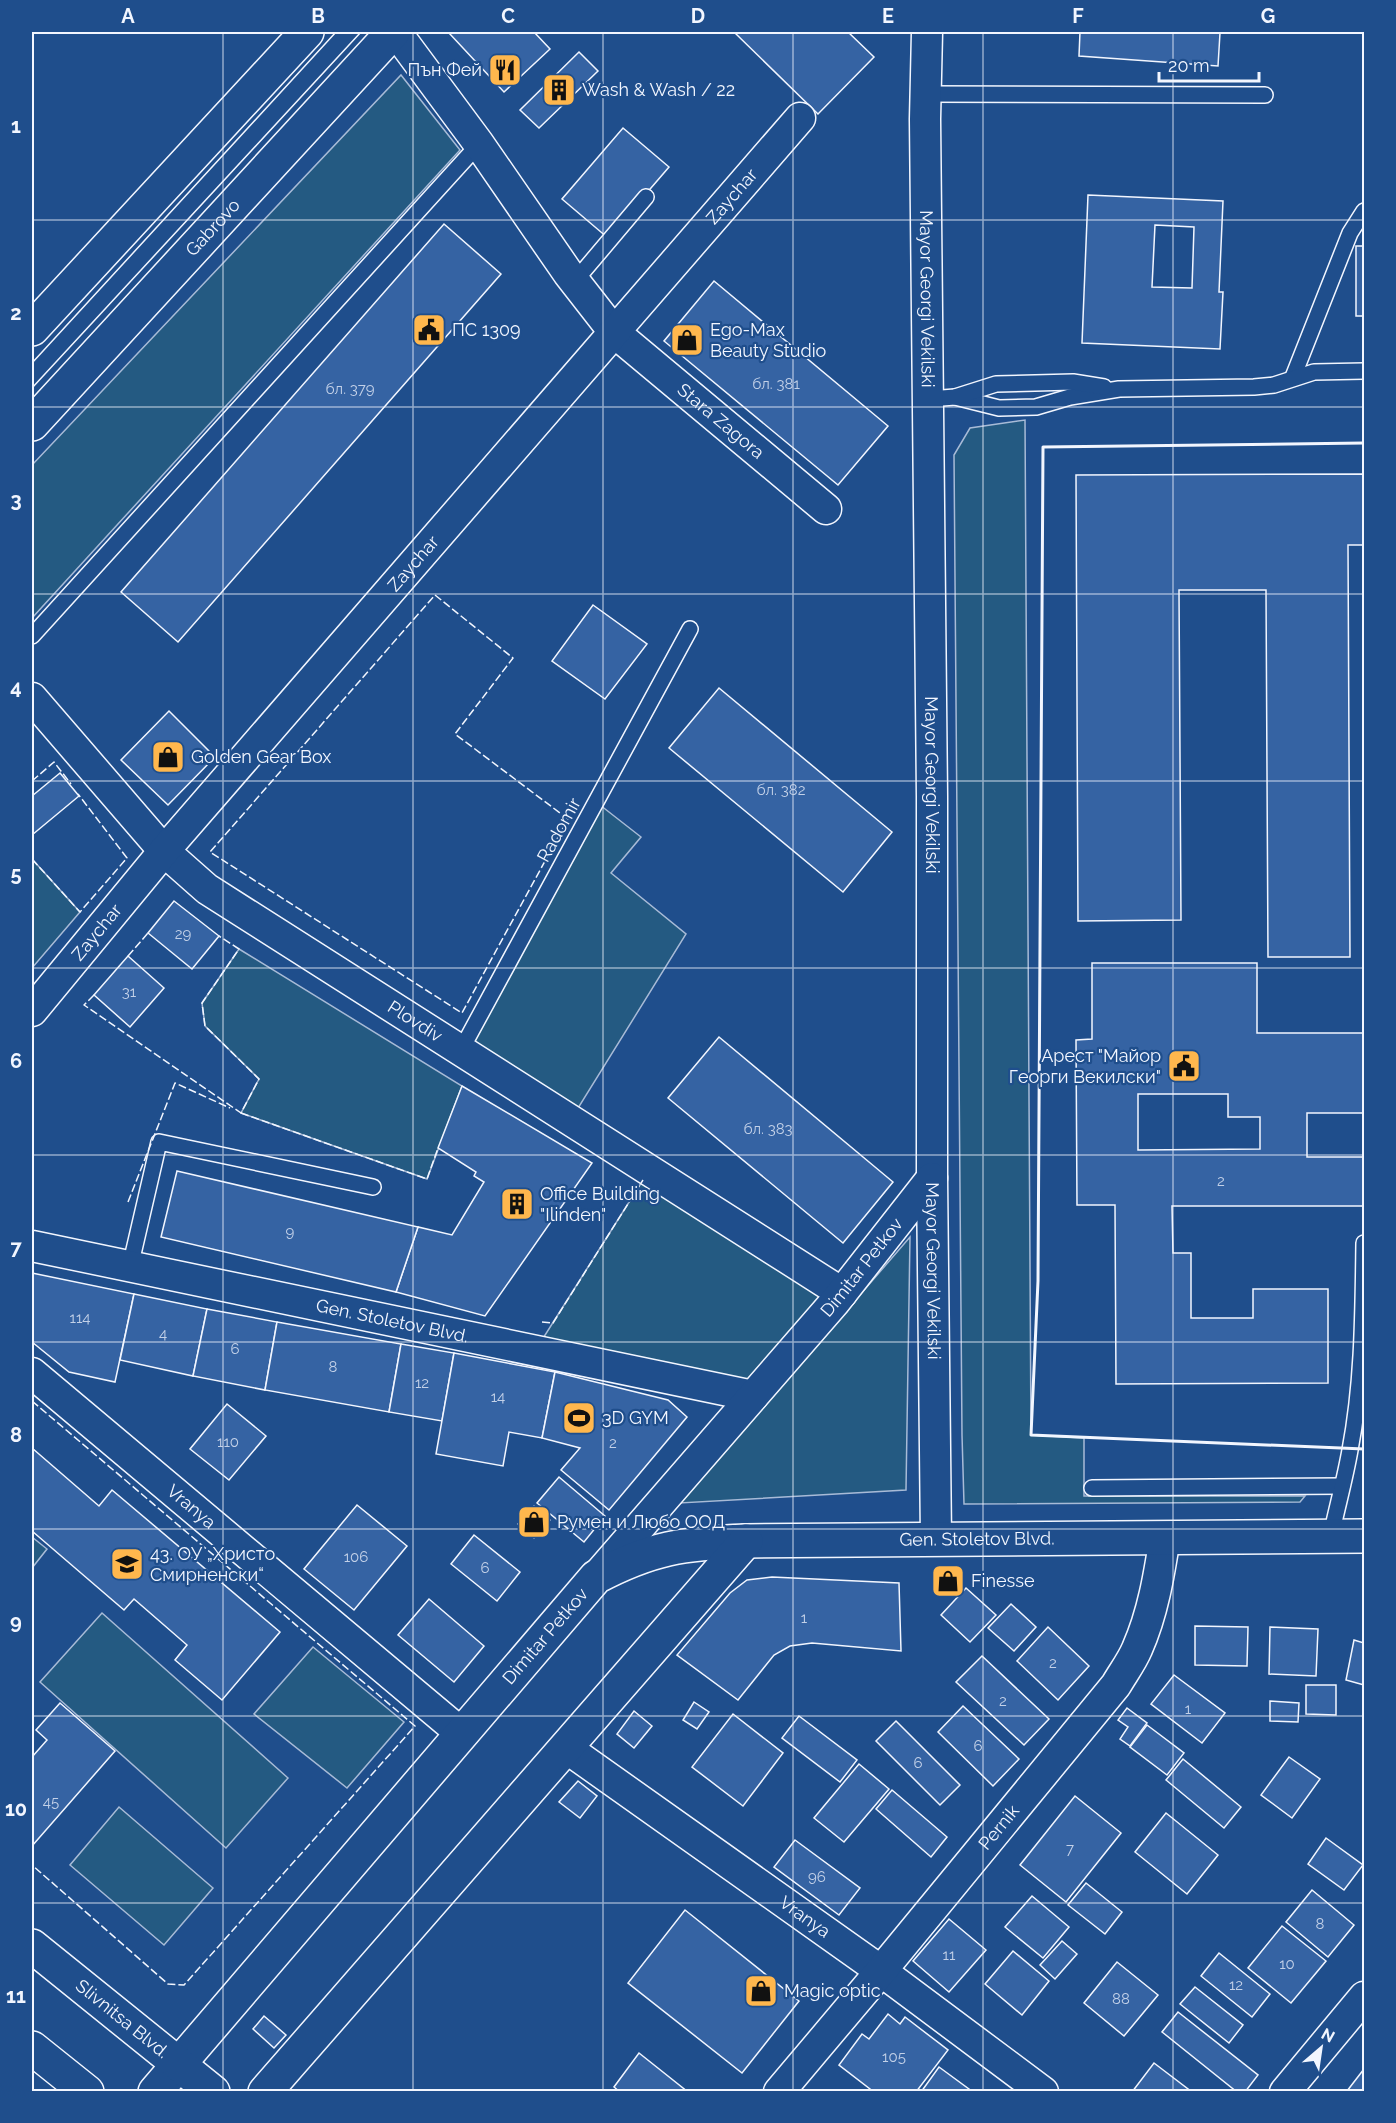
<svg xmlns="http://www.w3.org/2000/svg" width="1396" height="2123" viewBox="0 0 1396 2123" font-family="Raleway,sans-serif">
	<rect width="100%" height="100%" fill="#1f4e8c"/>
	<g fill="#245a82" stroke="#a8bbd7" stroke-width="1.5">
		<path d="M 401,75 L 460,150 L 32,618 L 32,465 Z"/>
		<path d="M 1025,420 L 1031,1435 L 1084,1438 L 1084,1496 L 1305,1496 L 1300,1502 L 964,1504 L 962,1435 L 954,455 L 970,428 Z"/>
		<path d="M 600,805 L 641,837 L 611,873 L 686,934 L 575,1113 L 469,1047 Z"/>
		<path d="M 32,859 L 80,912 L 32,968 Z"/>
		<path d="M 239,949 L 462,1086 L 427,1179 L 241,1113 L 259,1079 L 205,1026 L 202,1003 Z"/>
		<path d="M 643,1180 L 821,1297 L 746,1382 L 535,1351 Z"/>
		<path d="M 910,1237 L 906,1490 L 680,1503 Z"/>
		<path d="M 32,1537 L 47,1549 L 32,1568 Z"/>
		<path d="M 102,1613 L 288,1778 L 226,1848 L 40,1682 Z"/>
		<path d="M 313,1647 L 404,1722 L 347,1788 L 254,1714 Z"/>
		<path d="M 119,1807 L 213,1888 L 164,1945 L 70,1865 Z"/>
	</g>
	<g fill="#3563a3" stroke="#f2f6ff" stroke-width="1.5" fill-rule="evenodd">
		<path d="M 451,32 L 534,32 L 550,49 L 504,92 L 449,33 Z"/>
		<path d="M 734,32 L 848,32 L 874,57 L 818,114 Z"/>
		<path d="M 1080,32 L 1220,33 L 1218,66 L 1079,56 Z"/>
		<path d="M 579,52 L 598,71 L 539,128 L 520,110 Z"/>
		<path d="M 623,128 L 669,167 L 608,238 L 562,199 Z"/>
		<path d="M 1088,195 L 1223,201 L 1219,292 L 1223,292 L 1220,349 L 1082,343 ZM 1155,225 L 1194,227 L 1192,288 L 1152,287 Z"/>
		<path d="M 444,224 L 501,274 L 178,642 L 121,592 Z"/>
		<rect x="1356" y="246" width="8" height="70"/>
		<path d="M 714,281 L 888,426 L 838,485 L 664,341 Z"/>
		<path d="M 1364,474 L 1364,545 L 1348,545 L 1350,957 L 1268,957 L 1266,590 L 1179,590 L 1181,920 L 1078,921 L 1076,475 Z"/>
		<path d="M 593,605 L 647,644 L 605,699 L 552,661 Z"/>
		<path d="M 719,688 L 892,832 L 843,892 L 669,748 Z"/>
		<path d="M 169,711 L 215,757 L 168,805 L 121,760 Z"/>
		<path d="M 60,773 L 79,796 L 32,835 L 32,796 Z"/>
		<path d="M 174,901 L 219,936 L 192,969 L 148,933 Z"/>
		<path d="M 128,956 L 164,988 L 130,1027 L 94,995 Z"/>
		<path d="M 1092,963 L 1257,963 L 1257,1033 L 1364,1033 L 1364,1113 L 1307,1113 L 1307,1157 L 1364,1157 L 1364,1206 L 1172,1206 L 1173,1253 L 1191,1253 L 1191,1318 L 1253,1318 L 1253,1289 L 1328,1289 L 1328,1383 L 1116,1384 L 1115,1205 L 1077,1205 L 1076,1040 L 1092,1039 ZM 1138,1094 L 1228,1094 L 1228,1117 L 1260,1117 L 1260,1149 L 1138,1150 Z"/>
		<path d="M 719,1037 L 893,1182 L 843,1243 L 668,1098 Z"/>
		<path d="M 462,1086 L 592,1163 L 485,1316 L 396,1292 L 418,1227 L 452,1235 L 484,1182 L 474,1176 L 476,1172 L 438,1148 Z"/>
		<path d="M 177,1171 L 418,1227 L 396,1292 L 161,1237 Z"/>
		<path d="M 32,1273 L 134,1294 L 115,1382 L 69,1372 L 32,1342 Z"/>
		<path d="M 134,1294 L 207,1309 L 193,1376 L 120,1360 Z"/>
		<path d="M 207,1309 L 277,1322 L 265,1390 L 193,1376 Z"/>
		<path d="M 277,1322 L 401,1344 L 389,1412 L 265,1390 Z"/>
		<path d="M 401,1344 L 454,1353 L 442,1421 L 389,1412 Z"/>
		<path d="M 454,1353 L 555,1372 L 542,1438 L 509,1432 L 503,1466 L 436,1454 Z"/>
		<path d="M 555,1372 L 668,1400 L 687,1417 L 609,1510 L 561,1470 L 580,1448 L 542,1438 Z"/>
		<path d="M 227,1404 L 266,1436 L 229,1480 L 190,1449 Z"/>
		<path d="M 32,1448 L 99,1506 L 112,1490 L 280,1632 L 222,1700 L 175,1660 L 187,1645 L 134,1599 L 124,1610 L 32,1531 Z"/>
		<path d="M 559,1477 L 605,1516 L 584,1542 L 537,1503 Z"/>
		<path d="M 357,1505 L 407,1546 L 354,1610 L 304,1569 Z"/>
		<path d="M 534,1506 L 550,1520 L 534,1538 L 518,1524 Z"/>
		<path d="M 474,1535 L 520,1572 L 497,1601 L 451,1564 Z"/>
		<path d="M 772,1577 L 899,1583 L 901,1651 L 812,1643 L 790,1646 L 774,1655 L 738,1700 L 677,1655 L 730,1593 L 747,1580 Z"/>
		<path d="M 966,1588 L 996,1615 L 970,1642 L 941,1615 Z"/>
		<path d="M 429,1599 L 484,1646 L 454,1682 L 398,1635 Z"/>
		<path d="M 1011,1604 L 1036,1627 L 1014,1651 L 988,1628 Z"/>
		<path d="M 1195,1626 L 1248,1627 L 1247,1666 L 1195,1665 Z"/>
		<path d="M 1048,1627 L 1089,1666 L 1058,1700 L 1017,1661 Z"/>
		<path d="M 1270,1627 L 1318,1629 L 1316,1676 L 1269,1674 Z"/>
		<path d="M 1354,1640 L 1364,1643 L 1364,1685 L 1346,1680 Z"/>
		<path d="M 982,1656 L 1049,1719 L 1024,1745 L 956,1682 Z"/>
		<path d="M 1174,1675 L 1225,1713 L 1202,1743 L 1151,1704 Z"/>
		<path d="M 1306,1685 L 1336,1685 L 1336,1715 L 1306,1714 Z"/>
		<path d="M 1270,1701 L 1299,1703 L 1298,1722 L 1270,1721 Z"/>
		<path d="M 694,1702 L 709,1712 L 697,1729 L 683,1720 Z"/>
		<path d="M 60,1703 L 115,1751 L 32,1846 L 32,1757 L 47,1740 L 36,1730 Z"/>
		<path d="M 963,1706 L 1019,1759 L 993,1786 L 938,1732 Z"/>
		<path d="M 1127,1708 L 1147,1723 L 1130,1746 L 1120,1739 L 1128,1727 L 1118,1720 Z"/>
		<path d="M 634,1711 L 652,1726 L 634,1748 L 617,1734 Z"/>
		<path d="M 733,1714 L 783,1753 L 743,1806 L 692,1767 Z"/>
		<path d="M 799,1716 L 857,1760 L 840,1782 L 782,1738 Z"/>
		<path d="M 896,1721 L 960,1785 L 940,1805 L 876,1741 Z"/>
		<path d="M 1147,1725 L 1184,1753 L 1167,1775 L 1130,1747 Z"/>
		<path d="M 1289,1757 L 1320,1779 L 1292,1818 L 1261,1795 Z"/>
		<path d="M 1183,1759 L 1241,1807 L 1224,1828 L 1166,1780 Z"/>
		<path d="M 859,1764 L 889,1789 L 844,1842 L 814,1818 Z"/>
		<path d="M 578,1781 L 597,1796 L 580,1818 L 559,1802 Z"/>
		<path d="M 892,1790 L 947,1837 L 931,1857 L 876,1809 Z"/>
		<path d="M 1075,1796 L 1121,1833 L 1066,1902 L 1020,1865 Z"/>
		<path d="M 1166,1813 L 1218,1855 L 1187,1894 L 1135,1852 Z"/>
		<path d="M 1326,1838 L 1363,1865 L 1344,1890 L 1308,1864 Z"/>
		<path d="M 795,1840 L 860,1888 L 839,1915 L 774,1867 Z"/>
		<path d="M 1086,1883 L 1122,1912 L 1105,1934 L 1068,1905 Z"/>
		<path d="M 1312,1890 L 1354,1925 L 1328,1957 L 1286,1922 Z"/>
		<path d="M 1032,1896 L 1069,1927 L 1043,1958 L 1005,1927 Z"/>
		<path d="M 685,1910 L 799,2001 L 742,2073 L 628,1983 Z"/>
		<path d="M 949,1919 L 986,1950 L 949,1992 L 913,1961 Z"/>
		<path d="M 1282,1926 L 1326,1961 L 1291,2003 L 1248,1968 Z"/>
		<path d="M 1062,1941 L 1077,1954 L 1055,1979 L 1040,1965 Z"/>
		<path d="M 1013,1951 L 1049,1981 L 1022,2015 L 985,1984 Z"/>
		<path d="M 1219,1953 L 1270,1994 L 1252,2017 L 1201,1976 Z"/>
		<path d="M 1117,1962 L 1158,1995 L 1124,2036 L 1084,2003 Z"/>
		<path d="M 1195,1987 L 1243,2025 L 1229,2043 L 1180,2004 Z"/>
		<path d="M 1178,2012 L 1258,2075 L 1245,2092 L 1237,2092 L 1162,2032 Z"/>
		<path d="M 888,2014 L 900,2024 L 905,2017 L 948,2050 L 916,2092 L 874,2092 L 839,2065 L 862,2034 L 869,2039 Z"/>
		<path d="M 264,2016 L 286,2035 L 274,2048 L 253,2029 Z"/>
		<path d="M 639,2053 L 688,2092 L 620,2092 L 614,2087 Z"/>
		<path d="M 1154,2063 L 1192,2092 L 1132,2092 Z"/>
		<path d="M 939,2067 L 973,2092 L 921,2092 Z"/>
		<path d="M 1364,2069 L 1364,2092 L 1348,2092 L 1347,2091 Z"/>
	</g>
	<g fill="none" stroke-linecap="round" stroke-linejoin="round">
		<g stroke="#f2f6ff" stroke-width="18">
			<g id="service">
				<path d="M 926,94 L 1265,95"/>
				<path d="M 575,281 L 646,197"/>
				<path d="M 1293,377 L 1350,233 L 1364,211"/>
				<path d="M 955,397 L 999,408 L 1036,407 L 1070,397 L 1119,389 L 1254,387 L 1274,385 L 1314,372 L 1364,371"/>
				<path d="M 929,399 L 955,397 L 996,384 L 1073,382 L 1104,387"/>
				<path d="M 32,636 L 479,144"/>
				<path d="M 461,1050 L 690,629"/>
				<path d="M 130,1267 L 159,1142 L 373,1187"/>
				<path d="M 1092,1488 L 1342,1486"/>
				<path d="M 1331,1536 C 1337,1507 1345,1479 1350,1450 C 1363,1382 1363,1312 1364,1243"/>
			</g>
		</g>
		<g stroke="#f2f6ff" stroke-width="33">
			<g id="minor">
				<path id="s1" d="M 396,32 L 479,144 L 568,273 L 614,332 L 826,509"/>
				<path id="s2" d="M 927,32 L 925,119 L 932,797 L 932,1178 L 936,1540"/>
				<path id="s3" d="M 32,698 L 164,851 L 207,889 L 842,1293"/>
				<path id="s4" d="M 32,1011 L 164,851 L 800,118"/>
				<path id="s5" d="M 32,1246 L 753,1396"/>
				<path id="s6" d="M 32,1373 L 461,1733"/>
				<path id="s7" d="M 596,1577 L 834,1303 L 932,1178"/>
				<path id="s8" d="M 565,1747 L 881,1971 L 1043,2092"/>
				<path id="s9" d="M 779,2092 L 881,1971 L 1116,1685 C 1123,1673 1132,1661 1137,1649 C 1153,1613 1159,1575 1165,1537"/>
				<path d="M 1285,2092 L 1364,1997"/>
			</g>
		</g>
		<g stroke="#f2f6ff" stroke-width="36">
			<g id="tertiary">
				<path id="s10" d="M 155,2092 L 596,1577 C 651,1548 684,1543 746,1541 L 1364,1536"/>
				<path d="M 265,2092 L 746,1541"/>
			</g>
		</g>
		<g stroke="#f2f6ff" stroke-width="36">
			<g id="primary">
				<path d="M 32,329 L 307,32"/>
				<path id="s11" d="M 32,424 L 393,32"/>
				<path id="s12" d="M 32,1946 L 213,2092"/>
				<path d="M 32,2048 L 87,2092"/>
			</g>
		</g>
		<use href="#service" stroke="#1f4e8c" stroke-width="15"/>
		<use href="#minor" stroke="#1f4e8c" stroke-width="30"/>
		<use href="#tertiary" stroke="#1f4e8c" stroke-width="33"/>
		<use href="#primary" stroke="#1f4e8c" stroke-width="33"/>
		<g stroke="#f2f6ff" stroke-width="1.5">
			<path d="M 32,363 L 336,32"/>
			<path d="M 32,388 L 361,32"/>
		</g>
		<g stroke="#f2f6ff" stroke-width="1.5" stroke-dasharray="8 3" stroke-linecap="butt">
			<path d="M 435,595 L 513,658 L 455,734 L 568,819 L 462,1013 L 210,852 Z"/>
			<path d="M 32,781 L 54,762 L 71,784"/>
			<path d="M 32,859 L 80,912 L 127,858 L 78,794"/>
			<path d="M 128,956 L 148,933"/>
			<path d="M 94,995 L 84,1005 L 241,1113 L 259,1079 L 205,1026 L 202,1003 L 239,949 L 219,936"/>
			<path d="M 241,1113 L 427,1179 L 438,1148"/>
			<path d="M 128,1202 L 175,1083 L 230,1108"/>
			<path d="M 542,1322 L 553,1323 L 643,1180"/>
			<path d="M 32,1401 L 415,1726 L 184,1985 L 168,1984 L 32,1865"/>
		</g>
		<path stroke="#f2f6ff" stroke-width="3" d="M 1364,443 L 1043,447 L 1038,1281 L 1031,1435 L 1364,1449"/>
	</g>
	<path fill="none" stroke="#f2f6ff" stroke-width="1.5" stroke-opacity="0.55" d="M 223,32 L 223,2092M 413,32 L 413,2092M 603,32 L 603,2092M 793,32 L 793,2092M 983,32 L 983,2092M 1173,32 L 1173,2092M 32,220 L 1364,220M 32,407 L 1364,407M 32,594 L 1364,594M 32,781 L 1364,781M 32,968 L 1364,968M 32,1155 L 1364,1155M 32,1342 L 1364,1342M 32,1529 L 1364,1529M 32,1716 L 1364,1716M 32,1903 L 1364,1903"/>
	<defs>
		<g id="restaurant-square" transform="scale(1.725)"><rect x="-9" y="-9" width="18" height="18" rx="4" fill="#ffb74d" stroke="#1f4e8c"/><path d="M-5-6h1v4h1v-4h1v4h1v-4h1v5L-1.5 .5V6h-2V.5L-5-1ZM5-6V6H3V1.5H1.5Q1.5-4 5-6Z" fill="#111"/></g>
		<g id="building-square" transform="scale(1.725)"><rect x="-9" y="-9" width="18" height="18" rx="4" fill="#ffb74d" stroke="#1f4e8c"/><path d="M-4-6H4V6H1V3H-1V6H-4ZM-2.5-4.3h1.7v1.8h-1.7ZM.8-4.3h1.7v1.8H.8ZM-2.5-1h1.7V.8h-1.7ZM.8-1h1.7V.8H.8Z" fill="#111"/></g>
		<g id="civic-square" transform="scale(1.725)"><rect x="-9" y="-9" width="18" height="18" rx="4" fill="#ffb74d" stroke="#1f4e8c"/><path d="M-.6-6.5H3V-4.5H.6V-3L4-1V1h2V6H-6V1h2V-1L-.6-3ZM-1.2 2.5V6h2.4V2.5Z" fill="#111"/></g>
		<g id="shop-square" transform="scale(1.725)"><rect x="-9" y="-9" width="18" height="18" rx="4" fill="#ffb74d" stroke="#1f4e8c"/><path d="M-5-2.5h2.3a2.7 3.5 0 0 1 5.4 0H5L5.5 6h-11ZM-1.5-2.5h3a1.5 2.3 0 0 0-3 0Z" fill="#111"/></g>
		<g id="stadium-square" transform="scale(1.725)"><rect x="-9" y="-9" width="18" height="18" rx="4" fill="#ffb74d" stroke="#1f4e8c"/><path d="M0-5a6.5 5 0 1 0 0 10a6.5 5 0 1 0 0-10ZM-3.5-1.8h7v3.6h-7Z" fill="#111"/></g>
		<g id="school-square" transform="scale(1.725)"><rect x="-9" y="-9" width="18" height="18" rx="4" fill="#ffb74d" stroke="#1f4e8c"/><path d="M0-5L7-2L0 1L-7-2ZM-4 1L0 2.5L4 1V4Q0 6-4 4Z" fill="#111"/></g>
	</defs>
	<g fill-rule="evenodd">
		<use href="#restaurant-square" x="505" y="70"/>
		<use href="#building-square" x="559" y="90"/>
		<use href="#civic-square" x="429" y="330"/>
		<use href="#shop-square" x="687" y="340"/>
		<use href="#shop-square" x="168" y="757"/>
		<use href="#civic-square" x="1184" y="1066"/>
		<use href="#building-square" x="517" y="1204"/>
		<use href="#stadium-square" x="579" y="1418"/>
		<use href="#shop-square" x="534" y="1522"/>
		<use href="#school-square" x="127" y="1564"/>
		<use href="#shop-square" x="948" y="1581"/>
		<use href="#shop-square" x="761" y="1991"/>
	</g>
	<g text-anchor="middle" stroke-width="4.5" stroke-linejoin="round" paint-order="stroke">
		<g font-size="15" fill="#c3d1e8">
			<text x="776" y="389">бл. 381</text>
			<text x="350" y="394">бл. 379</text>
			<text x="781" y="795">бл. 382</text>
			<text x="183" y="939">29</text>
			<text x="129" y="997">31</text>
			<text x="768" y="1134">бл. 383</text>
			<text x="1221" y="1186">2</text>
			<text x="290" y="1237">9</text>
			<text x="80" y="1323">114</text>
			<text x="163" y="1339">4</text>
			<text x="235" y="1354">6</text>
			<text x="333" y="1372">8</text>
			<text x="422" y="1388">12</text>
			<text x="498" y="1402">14</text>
			<text x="228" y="1447">110</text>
			<text x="613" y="1448">2</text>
			<text x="356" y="1562">106</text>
			<text x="485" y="1573">6</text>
			<text x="804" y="1623">1</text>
			<text x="1053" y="1668">2</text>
			<text x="1003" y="1706">2</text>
			<text x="1188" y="1714">1</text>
			<text x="978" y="1751">6</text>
			<text x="918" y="1768">6</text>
			<text x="51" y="1807">45</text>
			<text x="1070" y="1854">7</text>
			<text x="817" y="1882">96</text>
			<text x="1320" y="1929">8</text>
			<text x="949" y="1960">11</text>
			<text x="1287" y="1969">10</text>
			<text x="1236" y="1990">12</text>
			<text x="1121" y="2004">88</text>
			<text x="894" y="2062">105</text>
		</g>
		<g font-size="18" fill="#f2f6ff" stroke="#1f4e8c" text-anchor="start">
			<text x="482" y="76" text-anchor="end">Пън Фей</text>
			<text x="582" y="96">Wash &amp; Wash / 22</text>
			<text x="452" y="336">ПС 1309</text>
			<text x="710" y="336">Ego-Max<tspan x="710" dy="21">Beauty Studio</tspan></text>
			<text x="191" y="763">Golden Gear Box</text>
			<text x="1161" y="1062" text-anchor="end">Арест "Майор<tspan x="1161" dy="21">Георги Векилски"</tspan></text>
			<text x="540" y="1200">Office Building<tspan x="540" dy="21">"Ilinden"</tspan></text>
			<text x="602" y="1424">3D GYM</text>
			<text x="557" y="1528">Румен и Любо ООД</text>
			<text x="150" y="1560">43. ОУ „Христо<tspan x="150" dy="21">Смирненски“</tspan></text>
			<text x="971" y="1587">Finesse</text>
			<text x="784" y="1997">Magic optic</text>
		</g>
		<g font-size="18" fill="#f2f6ff" stroke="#1f4e8c">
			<text dy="6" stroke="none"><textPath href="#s4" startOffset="1074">Zaychar</textPath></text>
			<text dy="6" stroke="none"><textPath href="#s11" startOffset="267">Gabrovo</textPath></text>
			<text dy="6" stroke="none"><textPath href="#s2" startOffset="267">Mayor Georgi Vekilski</textPath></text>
			<text dy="6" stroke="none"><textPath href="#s1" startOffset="510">Stara Zagora</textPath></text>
			<text dy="6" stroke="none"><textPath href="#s4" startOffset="588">Zaychar</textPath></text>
			<text dy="6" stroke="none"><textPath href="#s2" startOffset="753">Mayor Georgi Vekilski</textPath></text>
			<text transform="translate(559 830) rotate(-61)" y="6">Radomir</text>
			<text dy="6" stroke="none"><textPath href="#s4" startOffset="102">Zaychar</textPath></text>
			<text dy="6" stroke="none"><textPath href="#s3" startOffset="506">Plovdiv</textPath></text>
			<text dy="6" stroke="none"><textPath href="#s7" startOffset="408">Dimitar Petkov</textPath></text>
			<text dy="6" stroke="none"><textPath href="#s2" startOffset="1239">Mayor Georgi Vekilski</textPath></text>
			<text dy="6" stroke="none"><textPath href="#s5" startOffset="368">Gen. Stoletov Blvd.</textPath></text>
			<text dy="6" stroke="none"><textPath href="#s6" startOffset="208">Vranya</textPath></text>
			<text dy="6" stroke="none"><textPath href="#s10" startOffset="1065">Gen. Stoletov Blvd.</textPath></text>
			<text dy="6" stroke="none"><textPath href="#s10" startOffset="600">Dimitar Petkov</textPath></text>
			<text dy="6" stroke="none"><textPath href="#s9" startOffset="344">Pernik</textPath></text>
			<text dy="6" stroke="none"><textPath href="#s8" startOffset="294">Vranya</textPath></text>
			<text dy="6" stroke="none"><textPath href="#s12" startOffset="116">Slivnitsa Blvd.</textPath></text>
		</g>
	</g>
	<rect width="1396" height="2123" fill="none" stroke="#1f4e8c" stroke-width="66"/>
	<g transform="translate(1321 2048) rotate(29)" stroke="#1f4e8c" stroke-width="4.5" paint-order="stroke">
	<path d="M0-4.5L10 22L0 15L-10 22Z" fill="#f2f6ff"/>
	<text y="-9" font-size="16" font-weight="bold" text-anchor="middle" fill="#f2f6ff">N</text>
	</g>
	<path d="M1159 72v9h100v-9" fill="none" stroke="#f2f6ff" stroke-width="3"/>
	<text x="1168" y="72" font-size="18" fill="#f2f6ff" stroke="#1f4e8c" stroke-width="4.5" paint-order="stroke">20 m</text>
	<rect x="33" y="33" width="1330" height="2057" fill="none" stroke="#f2f6ff" stroke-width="2"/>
	<g font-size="20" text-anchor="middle" font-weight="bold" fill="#f2f6ff">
		<text x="128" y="23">A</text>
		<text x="318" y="23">B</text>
		<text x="508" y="23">C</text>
		<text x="698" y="23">D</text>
		<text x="888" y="23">E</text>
		<text x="1078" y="23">F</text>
		<text x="1268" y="23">G</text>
		<text x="16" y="133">1</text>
		<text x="16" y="320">2</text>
		<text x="16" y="507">3</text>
		<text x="16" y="694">4</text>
		<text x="16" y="881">5</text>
		<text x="16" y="1068">6</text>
		<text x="16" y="1255">7</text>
		<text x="16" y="1442">8</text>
		<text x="16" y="1629">9</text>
		<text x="16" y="1816">10</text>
		<text x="16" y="2003">11</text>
	</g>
</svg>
